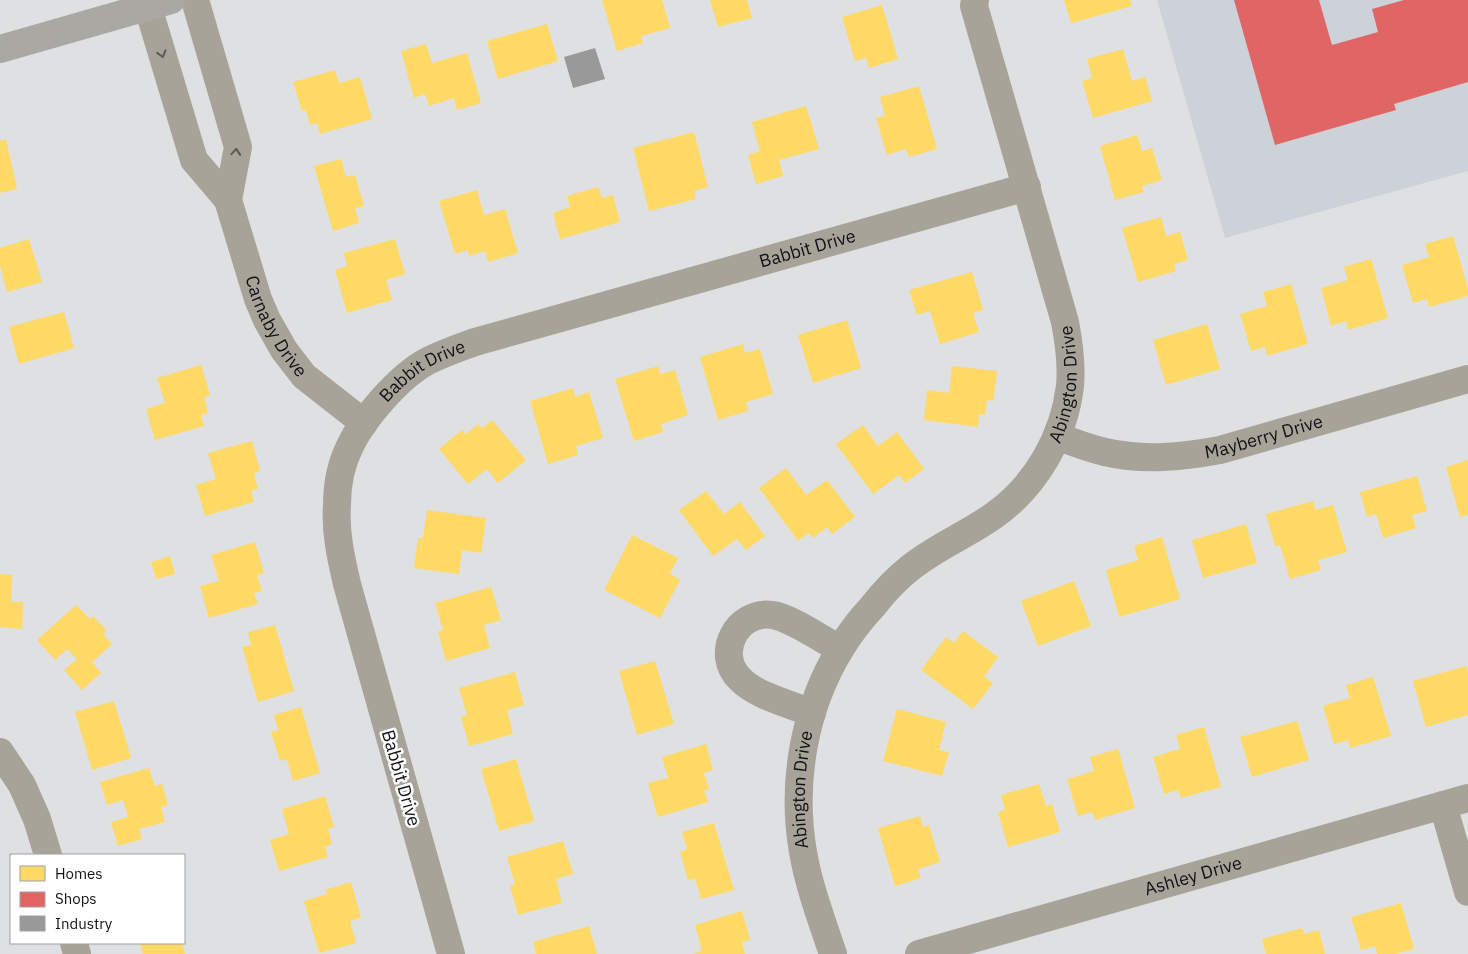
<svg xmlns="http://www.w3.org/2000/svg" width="1468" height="954" viewBox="0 0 1468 954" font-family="'IBM Plex Sans',sans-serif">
	<rect width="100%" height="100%" fill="#dee0e2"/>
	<path fill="#cdd2d9" d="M 1157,0 L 1468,0 L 1468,171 L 1225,238 Z"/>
	<g fill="#ffd966">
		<path d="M 602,0 L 662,0 L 670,28 L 641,36 L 643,43 L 617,51 Z"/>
		<path d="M 710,0 L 747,0 L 752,18 L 718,27 Z"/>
		<path d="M 1064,0 L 1130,0 L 1132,6 L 1071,23 Z"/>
		<path d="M 882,5 L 898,59 L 869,68 L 866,58 L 855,61 L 842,17 Z"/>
		<path d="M 547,24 L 558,61 L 498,79 L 487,41 Z"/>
		<path d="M 426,44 L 432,63 L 467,53 L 481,103 L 457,110 L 454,98 L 429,106 L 425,94 L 414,98 L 401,51 Z"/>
		<path d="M 1123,49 L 1132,81 L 1145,77 L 1152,101 L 1093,118 L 1082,81 L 1092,78 L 1087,59 Z"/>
		<path d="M 335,70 L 339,83 L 360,77 L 372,119 L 320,134 L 317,123 L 310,125 L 306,110 L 302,111 L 293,82 Z"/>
		<path d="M 919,86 L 937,149 L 909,157 L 906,149 L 887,155 L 876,118 L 885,116 L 880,97 Z"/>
		<path d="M 806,106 L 819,149 L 779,160 L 783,176 L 756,184 L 748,155 L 760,151 L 752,122 Z"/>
		<path d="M 694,132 L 708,187 L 694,191 L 696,199 L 649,211 L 633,148 Z"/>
		<path d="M 1137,135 L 1142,151 L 1152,148 L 1162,180 L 1142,186 L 1144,192 L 1115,200 L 1100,146 Z"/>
		<path d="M 6,139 L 17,189 L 0,193 L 0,141 Z"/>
		<path d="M 341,159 L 346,177 L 355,175 L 364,206 L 355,208 L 359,223 L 333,231 L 314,166 Z"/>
		<path d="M 598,187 L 602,198 L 613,195 L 620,222 L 560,239 L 553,213 L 570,207 L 567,196 Z"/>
		<path d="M 477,190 L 484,215 L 505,209 L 518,253 L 488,262 L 485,251 L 469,256 L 468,250 L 455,254 L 439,201 Z"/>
		<path d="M 1161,217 L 1166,236 L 1180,232 L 1188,260 L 1174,264 L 1176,271 L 1138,282 L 1122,228 Z"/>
		<path d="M 1453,236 L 1468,289 L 1468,296 L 1429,307 L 1427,299 L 1413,303 L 1402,265 L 1429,257 L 1425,244 Z"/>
		<path d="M 29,239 L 42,282 L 7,292 L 0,266 L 0,248 Z"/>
		<path d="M 395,239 L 405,274 L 386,280 L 392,300 L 347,313 L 335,270 L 347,266 L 344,253 Z"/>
		<path d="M 1371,259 L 1388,318 L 1348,330 L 1346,321 L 1331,326 L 1321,288 L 1348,280 L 1344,267 Z"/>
		<path d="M 972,272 L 983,310 L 973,313 L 979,332 L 940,344 L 930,311 L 917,315 L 909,290 Z"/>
		<path d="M 1291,284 L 1308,344 L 1267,356 L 1265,347 L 1251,351 L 1240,314 L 1267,306 L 1263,292 Z"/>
		<path d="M 64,312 L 74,348 L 19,364 L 9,327 Z"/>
		<path d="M 847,320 L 861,368 L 813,383 L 798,335 Z"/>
		<path d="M 1207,324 L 1220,369 L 1166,385 L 1153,340 Z"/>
		<path d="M 743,344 L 745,353 L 760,349 L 773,394 L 746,402 L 748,411 L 718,420 L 700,357 Z"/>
		<path d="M 201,365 L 210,395 L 204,398 L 208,413 L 201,415 L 204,426 L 155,440 L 146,409 L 165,403 L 157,378 Z"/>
		<path d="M 658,366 L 660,374 L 675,370 L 688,415 L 661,424 L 663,432 L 634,441 L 615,379 Z"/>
		<path d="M 952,366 L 997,371 L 993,401 L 987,400 L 985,415 L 979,414 L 978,427 L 924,420 L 927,390 L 949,393 Z"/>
		<path d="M 573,388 L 575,397 L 589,392 L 603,438 L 576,446 L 578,455 L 548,464 L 530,401 Z"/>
		<path d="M 492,420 L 526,460 L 498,483 L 487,469 L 468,484 L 439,449 L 462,430 L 466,434 L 478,424 L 482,428 Z"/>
		<path d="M 863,425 L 878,446 L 897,432 L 924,469 L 905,483 L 899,475 L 873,494 L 836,444 Z"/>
		<path d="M 252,441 L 260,471 L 254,473 L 258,489 L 251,491 L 254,502 L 205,516 L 196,485 L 216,479 L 208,453 Z"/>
		<path d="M 1468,460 L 1468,515 L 1460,517 L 1446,467 Z"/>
		<path d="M 786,468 L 806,495 L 827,480 L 855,517 L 832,534 L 827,527 L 813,538 L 809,533 L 798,541 L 759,488 Z"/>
		<path d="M 1417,476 L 1427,511 L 1412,515 L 1416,528 L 1383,538 L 1376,514 L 1367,517 L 1360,492 Z"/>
		<path d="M 706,491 L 724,514 L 740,502 L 765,536 L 746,550 L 737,539 L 713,556 L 679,510 Z"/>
		<path d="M 1313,501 L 1315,510 L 1333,505 L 1347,552 L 1318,560 L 1321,570 L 1290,579 L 1280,545 L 1275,546 L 1266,514 Z"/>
		<path d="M 427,510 L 486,518 L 481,553 L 462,550 L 459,574 L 414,568 L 418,538 L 423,538 Z"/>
		<path d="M 1246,524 L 1257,563 L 1203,578 L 1192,540 Z"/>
		<path d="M 632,535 L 678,558 L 670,574 L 680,580 L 660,618 L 604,590 Z"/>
		<path d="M 1162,537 L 1180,599 L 1119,617 L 1106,570 L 1138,560 L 1134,546 Z"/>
		<path d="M 255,542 L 264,573 L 257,575 L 262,591 L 254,593 L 258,604 L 209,618 L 200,586 L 219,581 L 211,555 Z"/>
		<path d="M 170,556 L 175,574 L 156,579 L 151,562 Z"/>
		<path d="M 0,574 L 12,575 L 11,602 L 23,602 L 22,629 L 0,627 Z"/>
		<path d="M 1074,581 L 1091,626 L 1038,646 L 1021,601 Z"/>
		<path d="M 491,587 L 501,620 L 484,625 L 490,648 L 446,661 L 438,631 L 443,630 L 435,603 Z"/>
		<path d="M 76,605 L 90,619 L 93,616 L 107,631 L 103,634 L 112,644 L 92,662 L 101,673 L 82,690 L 64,670 L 77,659 L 67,649 L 55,660 L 37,640 Z"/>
		<path d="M 275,625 L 294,691 L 258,702 L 242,647 L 251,645 L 248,632 Z"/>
		<path d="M 963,631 L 998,657 L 984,677 L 993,683 L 973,709 L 921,670 L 946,637 L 954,643 Z"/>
		<path d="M 655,661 L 674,724 L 637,735 L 619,671 Z"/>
		<path d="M 1466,666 L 1468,673 L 1468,715 L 1426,727 L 1413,681 Z"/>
		<path d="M 515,672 L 524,705 L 507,710 L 513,734 L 469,746 L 461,717 L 467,715 L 459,688 Z"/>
		<path d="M 1373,677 L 1391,736 L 1350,748 L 1348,740 L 1334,744 L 1323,706 L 1350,698 L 1346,685 Z"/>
		<path d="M 114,701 L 131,758 L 92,770 L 75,712 Z"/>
		<path d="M 301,707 L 320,773 L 293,781 L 287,759 L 280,761 L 271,732 L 278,730 L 274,715 Z"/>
		<path d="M 897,709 L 946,722 L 939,750 L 949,752 L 942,776 L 883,761 Z"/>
		<path d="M 1297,721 L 1309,760 L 1252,777 L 1240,737 Z"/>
		<path d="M 1204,727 L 1221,787 L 1181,798 L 1178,790 L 1164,794 L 1153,757 L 1180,749 L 1176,735 Z"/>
		<path d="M 706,744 L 713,770 L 704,773 L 709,789 L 704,790 L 708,802 L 658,817 L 648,783 L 668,778 L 662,757 Z"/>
		<path d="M 1118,749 L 1135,808 L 1095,820 L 1092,812 L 1078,816 L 1067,779 L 1094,771 L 1090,757 Z"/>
		<path d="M 516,759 L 534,821 L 499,831 L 481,769 Z"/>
		<path d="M 149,768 L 155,786 L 162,784 L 168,805 L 161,807 L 165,822 L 139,829 L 142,839 L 118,846 L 111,822 L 128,817 L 123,800 L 107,805 L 100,782 Z"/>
		<path d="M 1039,784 L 1046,806 L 1052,804 L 1060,832 L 1008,847 L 998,812 L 1005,810 L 1001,795 Z"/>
		<path d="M 325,796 L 334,827 L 328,829 L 332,844 L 325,847 L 328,857 L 279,871 L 270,840 L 289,834 L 282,809 Z"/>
		<path d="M 920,816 L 923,827 L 929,825 L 940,862 L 918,869 L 921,878 L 895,886 L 878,828 Z"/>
		<path d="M 714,823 L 734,890 L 701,899 L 695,878 L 688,880 L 680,852 L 687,849 L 682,832 Z"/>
		<path d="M 563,841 L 573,874 L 556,879 L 562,903 L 518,915 L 510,886 L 515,884 L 507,857 Z"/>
		<path d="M 351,882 L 361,918 L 350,921 L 356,943 L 319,953 L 304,901 L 327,894 L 325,890 Z"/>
		<path d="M 1401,903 L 1414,949 L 1396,954 L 1377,954 L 1375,946 L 1361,950 L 1351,917 Z"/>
		<path d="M 742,911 L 750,940 L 742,942 L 745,954 L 693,954 L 702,951 L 695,925 Z"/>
		<path d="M 589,926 L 597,954 L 536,954 L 533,942 Z"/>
		<path d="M 1302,928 L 1304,934 L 1319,930 L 1325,954 L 1266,954 L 1262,939 Z"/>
		<path d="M 143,943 L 182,943 L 185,954 L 143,954 L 140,944 Z"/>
	</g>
	<path fill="#e06666" d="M 1234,0 L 1319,0 L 1332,45 L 1378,32 L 1372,9 L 1404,0 L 1468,0 L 1468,82 L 1394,104 L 1396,110 L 1275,145 Z"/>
	<path fill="#999" d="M 595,48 L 605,79 L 573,88 L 564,57 Z"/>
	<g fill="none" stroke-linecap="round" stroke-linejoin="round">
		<g stroke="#a7a399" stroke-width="28">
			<path d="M 195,0 L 238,147 L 228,200"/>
			<path id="s1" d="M 148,7 L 194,160 L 228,200 L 258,299 L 267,320 L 284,350 L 304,376 L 364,423"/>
			<path id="s2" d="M 1057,436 C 1072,442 1088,448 1105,452 C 1143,461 1182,457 1220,450 L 1468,379"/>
			<path d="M 812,713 C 790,704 756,696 740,679 C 714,654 737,610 772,615 C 790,617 823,640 840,649"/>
			<path d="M 0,752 L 22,785 L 37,819 L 48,855"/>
			<path d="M 1443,805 L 1468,892"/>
			<path d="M 74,943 L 77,954"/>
			<path id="s3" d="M 451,954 L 347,584 C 341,558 335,532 337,505 C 337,485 341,464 350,446 C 363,418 399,377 426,362 C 441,354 458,348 475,342 L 1027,187"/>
			<path id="s4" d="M 833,954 C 822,921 809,887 803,852 C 791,783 804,708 841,648 C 850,633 861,619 873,606 C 884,592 896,579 910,568 C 937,546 969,534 996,514 C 1037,484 1064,436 1070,386 C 1072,365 1069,343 1065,322 L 974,6 L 975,0"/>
			<path id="s5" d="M 919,954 L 1468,798"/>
		</g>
		<path stroke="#aaa8a2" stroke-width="28" d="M 0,49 L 171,0"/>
	</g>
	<defs><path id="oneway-chevron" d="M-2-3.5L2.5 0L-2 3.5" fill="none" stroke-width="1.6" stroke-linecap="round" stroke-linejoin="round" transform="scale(1.25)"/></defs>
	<g stroke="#5c5a56">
		<use href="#oneway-chevron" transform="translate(162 54) rotate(73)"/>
		<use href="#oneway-chevron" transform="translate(236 152) rotate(-85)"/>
	</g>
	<g text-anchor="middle" stroke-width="5" stroke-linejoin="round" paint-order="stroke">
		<g font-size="18" fill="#101113" stroke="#fff">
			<text dy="6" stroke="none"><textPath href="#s3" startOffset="1038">Babbit Drive</textPath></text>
			<text dy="6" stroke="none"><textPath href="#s1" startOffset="348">Carnaby Drive</textPath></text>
			<text dy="6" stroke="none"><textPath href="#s3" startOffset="632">Babbit Drive</textPath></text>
			<text dy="6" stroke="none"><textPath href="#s4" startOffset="679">Abington Drive</textPath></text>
			<text dy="6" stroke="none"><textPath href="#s2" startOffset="212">Mayberry Drive</textPath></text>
			<text transform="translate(401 778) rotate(74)" y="6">Babbit Drive</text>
			<text dy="6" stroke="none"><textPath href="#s4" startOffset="169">Abington Drive</textPath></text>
			<text dy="6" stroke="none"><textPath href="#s5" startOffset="285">Ashley Drive</textPath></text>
		</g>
	</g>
	<rect x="10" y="854" width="175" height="90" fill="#ffffff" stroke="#9fa0a1"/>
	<rect x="20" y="866" width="25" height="15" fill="#ffd966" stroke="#9fa0a1"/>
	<text x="55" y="879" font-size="15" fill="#101113">Homes</text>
	<rect x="20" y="892" width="25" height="15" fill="#e06666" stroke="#9fa0a1"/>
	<text x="55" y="904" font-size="15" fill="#101113">Shops</text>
	<rect x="20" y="916" width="25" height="15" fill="#999999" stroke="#9fa0a1"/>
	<text x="55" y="929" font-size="15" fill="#101113">Industry</text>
</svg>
